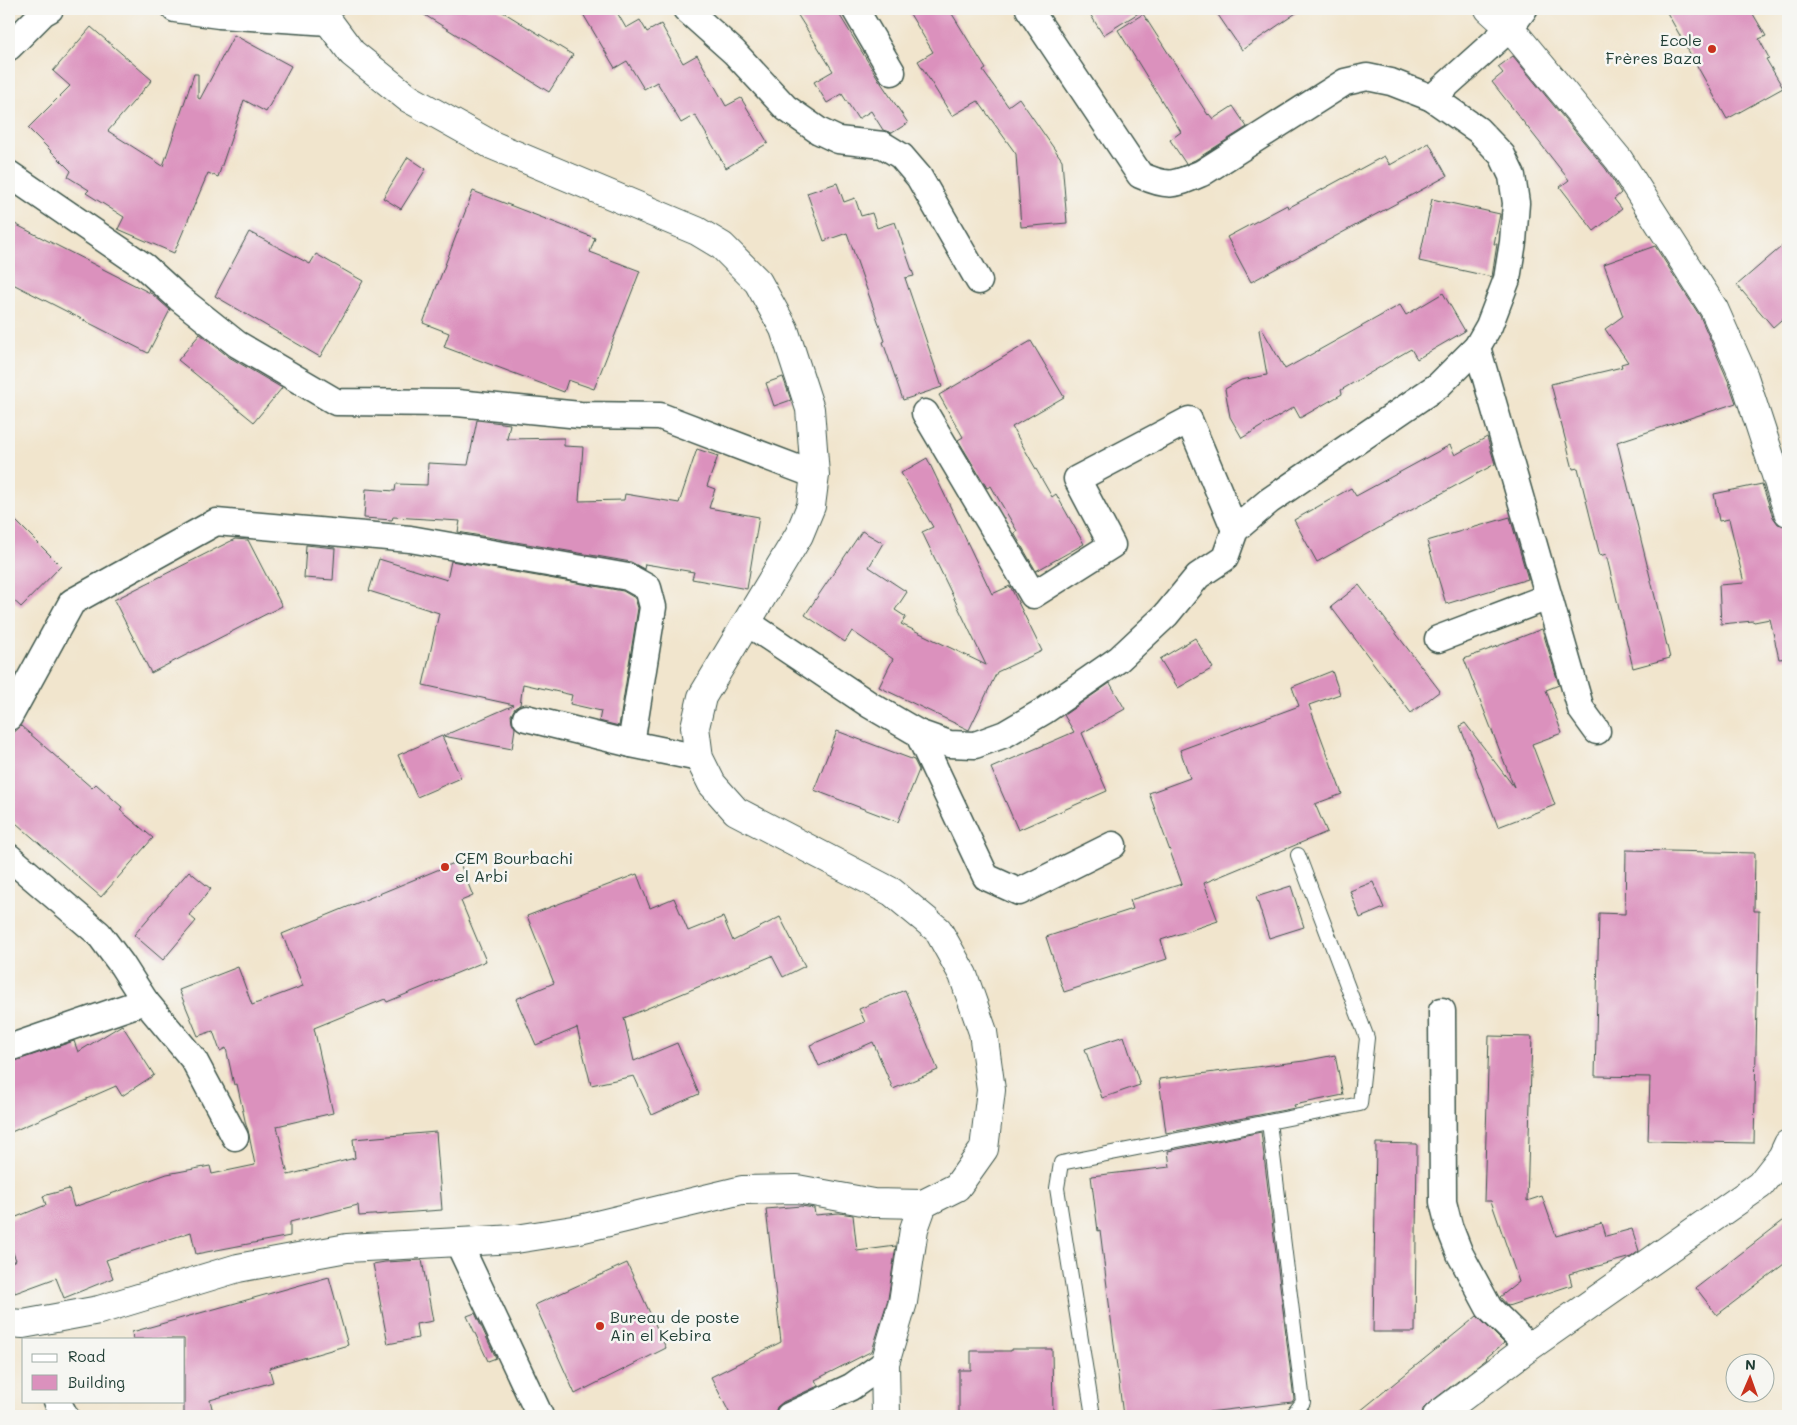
<svg xmlns="http://www.w3.org/2000/svg" width="1797" height="1425" viewBox="0 0 1797 1425" font-family="Mali,sans-serif">
	<rect width="100%" height="100%" fill="#f6f6f2"/>
	<filter id="ink" filterUnits="userSpaceOnUse"><feTurbulence type="fractalNoise" baseFrequency=".02" numOctaves="2"/><feDisplacementMap in="SourceGraphic" scale="10" xChannelSelector="R" yChannelSelector="G"/><feConvolveMatrix kernelMatrix="1 2 1 2 8 2 1 2 1" color-interpolation-filters="sRGB"/></filter>
	<filter id="wash" filterUnits="userSpaceOnUse"><feTurbulence type="fractalNoise" baseFrequency=".0096" numOctaves="4" result="noise"/><feDisplacementMap in="SourceGraphic" scale="20" xChannelSelector="R" yChannelSelector="G"/><feGaussianBlur stdDeviation="1.12" result="paint"/><feColorMatrix in="noise" values="0 0 0 0 0 0 0 0 0 0 0 0 0 0 0 0 0 1.4 0 .05"/><feComposite in="paint" operator="in"/></filter>
	<g filter="url(#wash)">
		<rect width="100%" height="100%" fill="#f1e5cd"/>
		<g id="blocks">
			<g fill="#db91bd">
				<path d="M 415,9 L 498,9 L 573,55 L 549,92 Z"/>
				<path d="M 580,9 L 615,9 L 626,28 L 640,20 L 647,32 L 661,24 L 683,63 L 697,55 L 726,106 L 741,98 L 768,143 L 726,168 L 695,115 L 681,123 L 657,82 L 644,89 L 627,61 L 615,68 Z"/>
				<path d="M 794,9 L 836,9 L 879,80 L 908,123 L 892,133 L 883,130 L 871,111 L 858,119 L 842,94 L 827,103 L 814,82 L 833,71 Z"/>
				<path d="M 907,9 L 949,9 L 986,69 L 983,71 L 1008,106 L 1019,98 L 1062,160 L 1067,223 L 1021,227 L 1016,154 L 978,101 L 952,116 L 918,61 L 933,52 Z"/>
				<path d="M 1087,9 L 1145,9 L 1103,35 Z"/>
				<path d="M 1214,9 L 1302,9 L 1242,50 Z"/>
				<path d="M 1665,9 L 1750,9 L 1766,36 L 1759,39 L 1769,58 L 1766,59 L 1783,88 L 1727,119 Z"/>
				<path d="M 1143,14 L 1208,115 L 1209,114 L 1213,119 L 1233,106 L 1247,127 L 1195,160 L 1186,164 L 1170,140 L 1181,132 L 1118,30 Z"/>
				<path d="M 91,27 L 152,80 L 108,131 L 163,166 L 194,74 L 198,74 L 198,98 L 200,99 L 234,35 L 291,66 L 266,112 L 244,100 L 218,177 L 208,173 L 174,253 L 118,229 L 124,217 L 86,193 L 89,190 L 68,177 L 71,171 L 28,128 L 70,86 L 53,71 Z"/>
				<path d="M 1513,56 L 1606,169 L 1621,193 L 1614,199 L 1622,209 L 1594,231 L 1560,187 L 1569,180 L 1492,82 L 1503,73 L 1498,67 Z"/>
				<path d="M 1429,143 L 1447,176 L 1251,282 L 1227,237 L 1287,205 L 1288,208 L 1384,156 L 1390,165 Z"/>
				<path d="M 408,157 L 426,169 L 401,209 L 383,198 Z"/>
				<path d="M 837,183 L 844,202 L 855,198 L 861,216 L 872,213 L 877,228 L 895,222 L 914,276 L 905,278 L 942,387 L 903,400 L 883,342 L 885,341 L 847,233 L 824,241 L 807,193 Z"/>
				<path d="M 473,191 L 595,238 L 590,252 L 640,271 L 594,389 L 568,380 L 564,392 L 444,347 L 449,333 L 423,323 Z"/>
				<path d="M 1432,199 L 1500,214 L 1494,244 L 1497,244 L 1492,277 L 1419,261 Z"/>
				<path d="M 9,221 L 152,294 L 170,310 L 148,353 L 9,282 Z"/>
				<path d="M 249,232 L 310,264 L 316,254 L 363,281 L 320,357 L 215,296 Z"/>
				<path d="M 1788,241 L 1788,314 L 1773,327 L 1737,285 Z"/>
				<path d="M 1655,246 L 1700,316 L 1729,383 L 1736,403 L 1617,442 L 1670,658 L 1633,668 L 1606,554 L 1600,556 L 1578,468 L 1573,469 L 1551,384 L 1622,367 L 1621,364 L 1628,362 L 1605,329 L 1623,316 L 1604,264 Z"/>
				<path d="M 1443,293 L 1465,331 L 1417,359 L 1411,349 L 1341,390 L 1342,394 L 1300,418 L 1294,407 L 1242,438 L 1230,417 L 1225,389 L 1241,380 L 1267,375 L 1259,330 L 1262,329 L 1285,369 L 1400,305 L 1406,315 Z"/>
				<path d="M 200,334 L 229,357 L 282,388 L 254,422 L 178,360 Z"/>
				<path d="M 1031,341 L 1064,397 L 1012,427 L 1052,497 L 1056,494 L 1084,544 L 1036,571 L 1014,533 L 1017,531 L 991,486 L 987,488 L 958,440 L 963,437 L 939,395 Z"/>
				<path d="M 783,377 L 791,400 L 774,406 L 766,383 Z"/>
				<path d="M 477,420 L 510,424 L 507,439 L 564,438 L 564,446 L 583,447 L 579,501 L 624,500 L 625,494 L 679,503 L 697,449 L 718,456 L 707,486 L 715,489 L 709,508 L 759,517 L 747,589 L 692,579 L 694,572 L 645,564 L 644,569 L 631,562 L 458,532 L 460,521 L 393,517 L 392,520 L 364,518 L 366,489 L 395,491 L 396,484 L 427,485 L 428,463 L 468,465 Z"/>
				<path d="M 1487,437 L 1495,464 L 1317,562 L 1294,520 L 1351,488 L 1356,496 L 1450,445 L 1455,455 Z"/>
				<path d="M 927,458 L 992,594 L 1010,586 L 1042,651 L 997,672 L 969,730 L 879,687 L 893,659 L 852,631 L 845,642 L 805,615 L 862,531 L 883,543 L 869,567 L 907,592 L 895,610 L 906,617 L 901,624 L 986,665 L 922,532 L 933,527 L 901,473 Z"/>
				<path d="M 1762,484 L 1773,517 L 1778,524 L 1788,527 L 1788,658 L 1779,659 L 1770,619 L 1754,622 L 1753,621 L 1721,624 L 1719,585 L 1744,583 L 1729,519 L 1719,521 L 1714,494 Z"/>
				<path d="M 9,514 L 61,566 L 21,607 L 9,596 Z"/>
				<path d="M 1510,517 L 1528,579 L 1446,604 L 1427,541 Z"/>
				<path d="M 235,539 L 248,540 L 282,606 L 151,673 L 114,600 Z"/>
				<path d="M 306,545 L 335,548 L 333,580 L 304,578 Z"/>
				<path d="M 379,559 L 447,580 L 451,561 L 623,591 L 635,598 L 638,608 L 619,726 L 599,721 L 601,711 L 570,704 L 572,695 L 523,684 L 520,705 L 515,708 L 511,715 L 512,722 L 515,728 L 512,749 L 443,736 L 514,705 L 423,685 L 439,613 L 369,591 Z"/>
				<path d="M 1359,585 L 1440,691 L 1411,713 L 1331,607 Z"/>
				<path d="M 1542,629 L 1559,685 L 1546,690 L 1562,733 L 1532,744 L 1555,805 L 1498,827 L 1460,726 L 1465,723 L 1514,787 L 1464,659 Z"/>
				<path d="M 1195,638 L 1213,668 L 1178,688 L 1160,659 Z"/>
				<path d="M 1332,671 L 1340,694 L 1309,705 L 1342,794 L 1315,804 L 1327,832 L 1204,883 L 1218,921 L 1161,940 L 1167,959 L 1064,992 L 1046,937 L 1133,909 L 1130,900 L 1182,884 L 1149,793 L 1190,778 L 1180,750 L 1299,706 L 1292,687 Z"/>
				<path d="M 1110,683 L 1125,709 L 1082,733 L 1107,791 L 1018,830 L 991,768 L 1074,732 L 1064,715 Z"/>
				<path d="M 21,726 L 92,788 L 96,784 L 122,807 L 120,810 L 153,838 L 101,897 L 9,817 L 9,737 Z"/>
				<path d="M 837,731 L 914,760 L 919,770 L 898,822 L 814,790 Z"/>
				<path d="M 442,736 L 461,778 L 417,797 L 398,755 Z"/>
				<path d="M 1626,850 L 1755,853 L 1754,911 L 1759,911 L 1754,1143 L 1648,1141 L 1650,1077 L 1595,1076 L 1599,913 L 1625,914 Z"/>
				<path d="M 459,861 L 473,896 L 461,901 L 486,961 L 387,1002 L 385,999 L 314,1028 L 333,1113 L 277,1126 L 288,1175 L 355,1158 L 353,1139 L 436,1132 L 442,1210 L 359,1216 L 358,1205 L 290,1222 L 290,1236 L 196,1254 L 191,1232 L 106,1260 L 113,1278 L 64,1298 L 56,1278 L 15,1293 L 9,1277 L 9,1263 L 16,1260 L 9,1243 L 9,1220 L 46,1205 L 43,1196 L 69,1189 L 74,1207 L 167,1174 L 210,1166 L 212,1174 L 255,1165 L 248,1130 L 246,1125 L 237,1084 L 234,1085 L 226,1048 L 220,1051 L 213,1031 L 198,1036 L 179,990 L 238,967 L 252,1005 L 303,986 L 282,934 Z"/>
				<path d="M 189,871 L 211,889 L 189,915 L 196,921 L 163,960 L 134,935 Z"/>
				<path d="M 637,874 L 650,908 L 674,898 L 688,931 L 723,917 L 733,941 L 780,917 L 805,966 L 783,977 L 772,956 L 624,1018 L 634,1061 L 677,1043 L 699,1094 L 652,1115 L 634,1076 L 591,1085 L 577,1028 L 536,1045 L 516,999 L 554,983 L 527,916 Z"/>
				<path d="M 1373,882 L 1384,908 L 1360,918 L 1350,891 Z"/>
				<path d="M 1291,886 L 1304,927 L 1269,938 L 1256,897 Z"/>
				<path d="M 905,990 L 938,1070 L 893,1089 L 873,1042 L 819,1066 L 810,1045 L 865,1022 L 859,1009 Z"/>
				<path d="M 122,1025 L 154,1075 L 122,1096 L 116,1086 L 9,1133 L 9,1063 L 74,1041 L 78,1052 Z"/>
				<path d="M 1124,1036 L 1140,1085 L 1102,1098 L 1085,1049 Z"/>
				<path d="M 1489,1036 L 1532,1037 L 1527,1201 L 1542,1196 L 1556,1236 L 1602,1223 L 1606,1236 L 1632,1229 L 1639,1251 L 1631,1257 L 1569,1274 L 1572,1285 L 1508,1306 L 1500,1297 L 1519,1282 L 1491,1201 L 1484,1201 Z"/>
				<path d="M 1335,1055 L 1343,1095 L 1294,1105 L 1295,1108 L 1166,1133 L 1159,1079 L 1304,1061 Z"/>
				<path d="M 1261,1132 L 1294,1399 L 1292,1402 L 1175,1416 L 1123,1416 L 1100,1230 L 1098,1231 L 1091,1176 L 1170,1167 L 1168,1151 Z"/>
				<path d="M 1376,1143 L 1417,1144 L 1415,1332 L 1373,1332 Z"/>
				<path d="M 801,1206 L 814,1208 L 815,1215 L 839,1213 L 853,1215 L 857,1251 L 896,1246 L 888,1299 L 872,1351 L 815,1380 L 818,1386 L 783,1402 L 777,1407 L 775,1413 L 768,1416 L 731,1416 L 711,1377 L 781,1342 L 766,1209 Z"/>
				<path d="M 1788,1217 L 1788,1261 L 1717,1315 L 1696,1288 Z"/>
				<path d="M 422,1260 L 433,1321 L 416,1324 L 418,1338 L 388,1344 L 373,1264 L 385,1262 Z"/>
				<path d="M 627,1263 L 666,1348 L 575,1394 L 535,1305 Z"/>
				<path d="M 329,1277 L 348,1345 L 269,1368 L 273,1382 L 210,1400 L 214,1416 L 184,1416 L 184,1339 L 133,1339 L 132,1332 Z"/>
				<path d="M 475,1313 L 496,1358 L 488,1361 L 467,1316 Z"/>
				<path d="M 1477,1316 L 1504,1343 L 1486,1358 L 1487,1359 L 1428,1404 L 1423,1409 L 1422,1416 L 1354,1416 Z"/>
				<path d="M 1011,1349 L 1052,1349 L 1053,1416 L 959,1416 L 959,1370 L 971,1370 L 971,1351 L 1011,1351 Z"/>
			</g>
		</g>
	</g>
	<g filter="url(#ink)">
		<use href="#blocks" fill-opacity="0" stroke="#3e564b" stroke-width="1"/>
		<g fill="none" stroke-linecap="round" stroke-linejoin="round">
			<g stroke="#3e564b" stroke-width="16">
				<g id="lane">
					<path d="M 1269,1122 L 1303,1402 L 1292,1416"/>
					<path d="M 1093,1416 L 1057,1188 L 1061,1163 L 1360,1104 L 1367,1038 L 1298,855"/>
				</g>
			</g>
			<g stroke="#3e564b" stroke-width="29">
				<g id="street">
					<path d="M 175,9 L 219,15 L 329,22"/>
					<path d="M 686,9 L 734,52 L 786,108 L 819,131 L 838,140 L 883,145 L 901,156 L 919,177 L 979,281"/>
					<path d="M 855,9 L 892,72"/>
					<path d="M 9,47 L 43,13 L 50,9"/>
					<path d="M 1432,98 L 1510,28 L 1524,9"/>
					<path d="M 9,174 L 145,267 L 179,298 L 237,344 L 336,402 L 457,403 L 580,415 L 660,416 L 815,475"/>
					<path d="M 1477,347 L 1581,709 L 1597,731"/>
					<path d="M 925,413 L 1033,595 L 1112,545 L 1077,479 L 1189,420 L 1235,530"/>
					<path d="M 748,623 L 870,705 L 918,733 L 949,744 L 975,745 L 1005,734 L 1044,711 L 1119,659 L 1166,615 L 1198,576 L 1225,558 L 1235,530 L 1269,501 L 1439,385 L 1477,347 L 1489,326 L 1507,279 L 1513,242 L 1516,203 L 1512,176 L 1502,155 L 1478,130 L 1432,98 L 1391,82 L 1367,77 L 1345,82 L 1202,173 C 1174,185 1169,188 1140,175 L 1029,9"/>
					<path d="M 1438,639 L 1548,597"/>
					<path d="M 9,717 L 72,602 L 216,522 L 410,539 L 628,577 L 648,588 L 653,607 L 631,744"/>
					<path d="M 526,718 L 631,744 L 699,758"/>
					<path d="M 918,733 L 986,877 L 1019,892 L 1113,845"/>
					<path d="M 9,857 L 99,934 L 122,965 L 145,1001 L 194,1060 L 235,1137"/>
					<path d="M 1442,1011 L 1443,1202 L 1449,1226 L 1460,1254 L 1489,1308 L 1529,1347"/>
					<path d="M 9,1048 L 145,1001"/>
					<path d="M 458,1242 L 540,1416"/>
					<path d="M 57,1401 L 65,1416"/>
					<path d="M 789,1416 L 851,1387 L 885,1363"/>
				</g>
			</g>
			<g stroke="#3e564b" stroke-width="30">
				<g id="secondary">
					<path d="M 1489,9 L 1510,28 L 1619,160 L 1714,309 L 1744,377 L 1788,512"/>
					<path d="M 9,1323 L 23,1324 L 99,1310 L 238,1268 L 347,1248 L 516,1239 L 580,1229 L 742,1190 L 797,1189 L 873,1203 L 923,1204 L 957,1187 L 984,1149 L 991,1090 L 983,1032 L 963,975 L 938,930 L 892,892 L 736,811 L 712,784 L 699,758 L 695,727 L 702,697 L 799,535 L 811,506 L 815,475 L 810,409 L 784,329 L 758,282 L 722,246 L 697,231 L 492,145 L 408,98 L 352,53 L 329,22 L 325,9"/>
					<path d="M 886,1416 L 885,1363 L 903,1302 L 914,1229 L 923,1204"/>
					<path d="M 1437,1416 L 1529,1347 L 1760,1185 L 1782,1157 L 1788,1144"/>
				</g>
			</g>
			<use href="#lane" stroke="#fff" stroke-width="14"/>
			<use href="#street" stroke="#fff" stroke-width="26"/>
			<use href="#secondary" stroke="#fff" stroke-width="28"/>
		</g>
	</g>
	<g fill="#c8321e" stroke="#f6f6f2" stroke-width="2">
		<circle cx="1712" cy="49" r="5"/>
		<circle cx="445" cy="867" r="5"/>
		<circle cx="600" cy="1326" r="5"/>
	</g>
	<g text-anchor="middle" stroke-width="5" stroke-linejoin="round" paint-order="stroke">
		<g font-size="16" fill="#1f3d34" stroke="#f6f6f2" text-anchor="start">
			<text x="1702" y="46" text-anchor="end">Ecole<tspan x="1702" dy="18">Frères Baza</tspan></text>
			<text x="455" y="864">CEM Bourbachi<tspan x="455" dy="18">el Arbi</tspan></text>
			<text x="610" y="1323">Bureau de poste<tspan x="610" dy="18">Ain el Kebira</tspan></text>
		</g>
	</g>
	<rect width="1797" height="1425" fill="none" stroke="#f6f6f2" stroke-width="30"/>
	<rect x="22" y="1338" width="162" height="65" fill="#f6f6f2" stroke="#a0aca6"/>
	<rect x="32" y="1354" width="25" height="8" fill="#ffffff" stroke="#a0aca6"/>
	<text x="68" y="1362" font-size="15" fill="#1f3d34">Road</text>
	<rect x="32" y="1375" width="25" height="15" fill="#db91bd" stroke="#a0aca6"/>
	<text x="68" y="1388" font-size="15" fill="#1f3d34">Building</text>
	<g transform="translate(1750 1378) rotate(2)"><circle r="24" fill="#f6f6f2" stroke="#a0aca6"/>
	<path d="M0-4L9 19L0 12L-9 19Z" fill="#c8321e"/>
	<text y="-8" font-size="14" font-weight="bold" text-anchor="middle" fill="#1f3d34">N</text>
	</g>
</svg>
